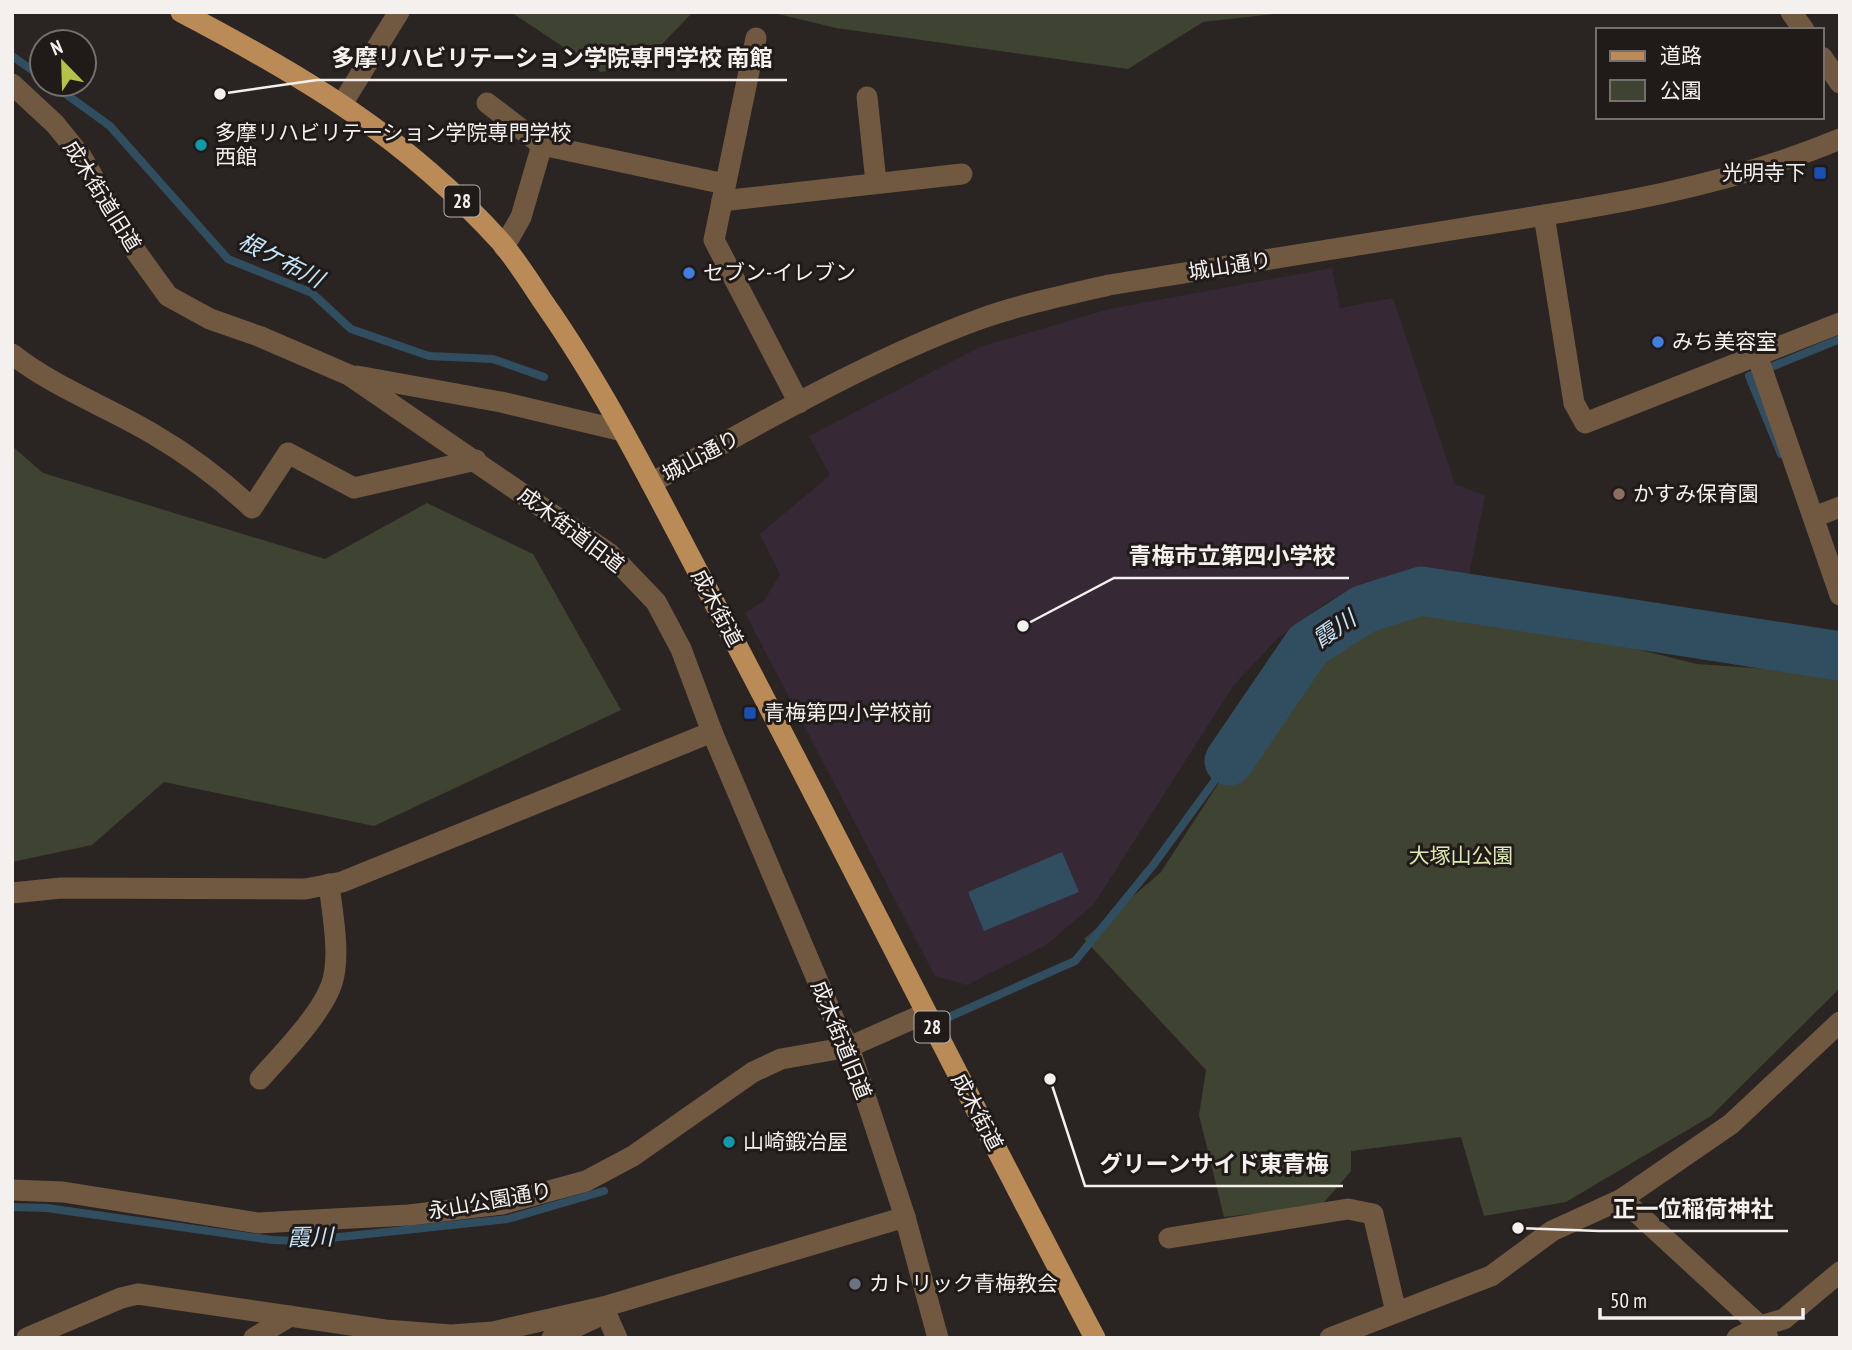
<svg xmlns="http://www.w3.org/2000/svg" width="1852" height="1350" viewBox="0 0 1852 1350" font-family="'PT Sans Narrow','Noto Sans JP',sans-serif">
	<rect width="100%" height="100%" fill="#2a2523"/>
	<path fill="#362835" d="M 1332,268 L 1340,308 L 1393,298 L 1455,484 L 1485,496 L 1469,575 L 1406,573 L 1359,584 L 1321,606 L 1277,639 L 1233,686 L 1094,904 L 1046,945 L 967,985 L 935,976 L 745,613 L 764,601 L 780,574 L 760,534 L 830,475 L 809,436 L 980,347 L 1109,309 Z"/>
	<g fill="#3f4331">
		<path d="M 511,12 L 693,12 L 642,65 L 601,72 Z"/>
		<path d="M 770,12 L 1291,12 L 1203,22 L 1128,69 L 836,28 Z"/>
		<path d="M 12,446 L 43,473 L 325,559 L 427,503 L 533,554 L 621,710 L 374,826 L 164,782 L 92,845 L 12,862 Z"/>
		<path d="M 1423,596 L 1697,664 L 1840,674 L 1840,988 L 1711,1116 L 1566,1202 L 1484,1216 L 1461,1137 L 1351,1151 L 1351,1171 L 1321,1206 L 1224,1217 L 1199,1115 L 1206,1070 L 1084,939 L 1161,872 L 1316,633 L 1364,609 Z"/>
	</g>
	<path fill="#314e60" d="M 1062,852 L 1079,892 L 984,931 L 968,892 Z"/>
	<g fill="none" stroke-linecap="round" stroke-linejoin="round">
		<g stroke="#314e60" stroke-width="8">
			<path d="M 12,56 L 42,77"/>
			<path d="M 52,84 L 110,126 L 228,259 L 312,293 L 351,329 L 429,356 L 493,359 L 544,377"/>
			<path d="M 1781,454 L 1749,376 L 1840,339"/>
			<path d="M 949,1017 L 1075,961 L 1154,864 L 1229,761"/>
			<path d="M 12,1207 L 47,1208 L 272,1240 L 302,1241 L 508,1219 L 604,1191"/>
		</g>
		<path stroke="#314e60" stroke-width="49" d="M 1229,761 L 1308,645 L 1364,609 L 1421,591 L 1840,656"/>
		<g stroke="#705940" stroke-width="21">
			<path d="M 1791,12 L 1804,30"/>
			<path d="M 756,38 L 714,240 L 799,403"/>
			<path d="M 1822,57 L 1840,83"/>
			<path d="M 12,84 L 55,124 L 81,156 L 137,253 L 168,296 L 210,319 L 261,337 L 349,375 L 610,554 L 656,602 L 681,649 L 712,732 L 836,1024 L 849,1047 L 905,1217 L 938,1338"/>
			<path d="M 867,97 L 876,182"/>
			<path d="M 487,103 L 542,145 L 725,184"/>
			<path d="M 342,104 L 399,12"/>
			<path d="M 722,201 L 962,174"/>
			<path d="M 1544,215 L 1574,403 L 1585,423 L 1840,323"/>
			<path d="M 504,247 L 521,217 L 542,145"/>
			<path d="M 12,354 C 55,388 106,406 153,434 C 189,455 222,480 252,508 L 288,453 L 354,488 L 476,460"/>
			<path d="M 1757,355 L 1840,595"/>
			<path d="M 357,376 L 501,402 L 623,431"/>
			<path d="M 651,483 C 758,425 865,361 980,319 C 1022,304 1066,295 1109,285 C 1229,266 1350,246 1470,227 C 1598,207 1720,189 1840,139"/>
			<path d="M 1814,517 L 1840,507"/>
			<path d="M 12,893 L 61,888 L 305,889 L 342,882 L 712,732"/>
			<path d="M 260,1079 C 282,1054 322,1014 332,983 C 341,955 332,912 329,884"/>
			<path d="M 12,1190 L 63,1192 L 258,1223 L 409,1215 L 502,1204 L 586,1181 L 633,1156 L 753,1072 L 781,1059 L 849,1047 L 926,1013"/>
			<path d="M 1622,1199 L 1760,1326 L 1768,1338"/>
			<path d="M 1169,1238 L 1348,1209 L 1373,1214 L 1396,1312"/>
			<path d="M 603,1307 L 617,1338"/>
			<path d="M 27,1338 L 121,1298 L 138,1294 L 385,1330 L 451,1335 L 493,1332 L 603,1307 L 905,1217"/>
			<path d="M 254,1338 L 290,1316"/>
			<path d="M 552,1338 L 595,1318"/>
			<path d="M 1330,1338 L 1491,1276 L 1552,1231 L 1622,1199 L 1731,1124 L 1840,1022"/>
			<path d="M 1737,1338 L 1760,1326 L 1784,1319 L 1840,1272"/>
		</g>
		<path stroke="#ba8b56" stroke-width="21" d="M 181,12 C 305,77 406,137 501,242 C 517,261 530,282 544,303 C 610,397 661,503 715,604 C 844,848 966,1094 1095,1338"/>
	</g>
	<g fill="#0f9aa8" stroke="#201b19" stroke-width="2.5">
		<circle cx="201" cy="145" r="7"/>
		<circle cx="729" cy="1142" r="7"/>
	</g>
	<g fill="#1a4fb4" stroke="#201b19" stroke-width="2.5">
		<rect x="1813" y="166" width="14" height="14" rx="3.5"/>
		<rect x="743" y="706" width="14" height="14" rx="3.5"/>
	</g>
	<g fill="#3f7fe0" stroke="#201b19" stroke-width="2.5">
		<circle cx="689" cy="273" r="7"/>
		<circle cx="1658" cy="342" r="7"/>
	</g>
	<circle fill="#8d6e63" stroke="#201b19" stroke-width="2.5" cx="1619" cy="494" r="7"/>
	<circle fill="#6b7280" stroke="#201b19" stroke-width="2.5" cx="855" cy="1284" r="7"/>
	<g text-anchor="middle" stroke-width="6" stroke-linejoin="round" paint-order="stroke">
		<g fill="#201b19" stroke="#b4b0ae" stroke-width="2">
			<rect x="444.5" y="185.5" width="35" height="31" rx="5"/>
			<rect x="914.5" y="1011.5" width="35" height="31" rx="5"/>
		</g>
		<g font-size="19" font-weight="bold" fill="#f3f0ee">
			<text x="462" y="208">28</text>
			<text x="932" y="1034">28</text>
		</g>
		<g font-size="21" fill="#f3f0ee" stroke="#201b19" text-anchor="start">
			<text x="215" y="140">多摩リハビリテーション学院専門学校<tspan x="215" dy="24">西館</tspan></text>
			<text x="1806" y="180" text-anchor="end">光明寺下</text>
			<text x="703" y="280">セブン-イレブン</text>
			<text x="1672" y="349">みち美容室</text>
			<text x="1633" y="501">かすみ保育園</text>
			<text x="764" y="720">青梅第四小学校前</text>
			<text x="743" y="1149">山崎鍛冶屋</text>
			<text x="869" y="1291">カトリック青梅教会</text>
		</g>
		<g font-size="21" fill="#f3f0ee" stroke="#201b19">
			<text transform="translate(102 196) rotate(58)" y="7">成木街道旧道</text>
			<text transform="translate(1230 266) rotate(-9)" y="7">城山通り</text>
			<text transform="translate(701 456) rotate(-28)" y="7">城山通り</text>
			<text transform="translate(571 530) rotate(37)" y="7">成木街道旧道</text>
			<text transform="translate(717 608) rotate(62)" y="7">成木街道</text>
			<text transform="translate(841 1040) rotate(68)" y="7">成木街道旧道</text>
			<text transform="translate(977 1112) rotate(62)" y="7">成木街道</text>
			<text transform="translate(490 1201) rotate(-10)" y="7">永山公園通り</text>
		</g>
		<g font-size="21" fill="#dbe9b0" stroke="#201b19">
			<text x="1461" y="863">大塚山公園</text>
		</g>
		<g font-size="23" font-style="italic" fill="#c4e4fa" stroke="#201b19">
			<text transform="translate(281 260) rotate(27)" y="8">根ケ布川</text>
			<text transform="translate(1334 629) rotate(-34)" y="8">霞川</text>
			<text transform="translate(310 1237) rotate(-1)" y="8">霞川</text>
		</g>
	</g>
	<path fill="none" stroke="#f3f0ee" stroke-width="2.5" d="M220 94L317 80H787M1023 626L1114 578H1349M1050 1079L1085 1186H1343M1518 1228L1599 1231H1788"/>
	<g fill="#f3f0ee" stroke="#201b19" stroke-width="2.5">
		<circle cx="220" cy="94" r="7"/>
		<circle cx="1023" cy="626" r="7"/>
		<circle cx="1050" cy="1079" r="7"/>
		<circle cx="1518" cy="1228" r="7"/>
	</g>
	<g font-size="23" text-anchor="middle" font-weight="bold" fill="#f3f0ee" stroke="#201b19" stroke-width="6" stroke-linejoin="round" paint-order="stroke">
		<text x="552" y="66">多摩リハビリテーション学院専門学校 南館</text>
		<text x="1232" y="564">青梅市立第四小学校</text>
		<text x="1214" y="1172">グリーンサイド東青梅</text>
		<text x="1693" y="1217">正一位稲荷神社</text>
	</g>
	<rect width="1852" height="1350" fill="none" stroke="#f3f0ee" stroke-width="28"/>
	<rect x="1596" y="28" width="228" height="91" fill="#201b19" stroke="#74706e" stroke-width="2"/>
	<rect x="1610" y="51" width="35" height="10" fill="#ba8b56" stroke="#74706e" stroke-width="2"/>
	<text x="1660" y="63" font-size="21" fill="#f3f0ee">道路</text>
	<rect x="1610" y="80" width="35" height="21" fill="#3f4331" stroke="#74706e" stroke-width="2"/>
	<text x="1660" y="98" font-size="21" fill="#f3f0ee">公園</text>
	<g transform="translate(63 63) rotate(337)"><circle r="33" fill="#201b19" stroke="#74706e" stroke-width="2"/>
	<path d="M0-5L12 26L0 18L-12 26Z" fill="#b5c249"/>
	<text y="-10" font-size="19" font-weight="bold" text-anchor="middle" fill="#f3f0ee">N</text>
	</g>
	<path d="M1600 1308v10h203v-10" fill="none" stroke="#f3f0ee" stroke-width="3.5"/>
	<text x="1610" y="1308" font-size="21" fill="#f3f0ee" stroke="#201b19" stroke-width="5" paint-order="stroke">50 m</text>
</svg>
